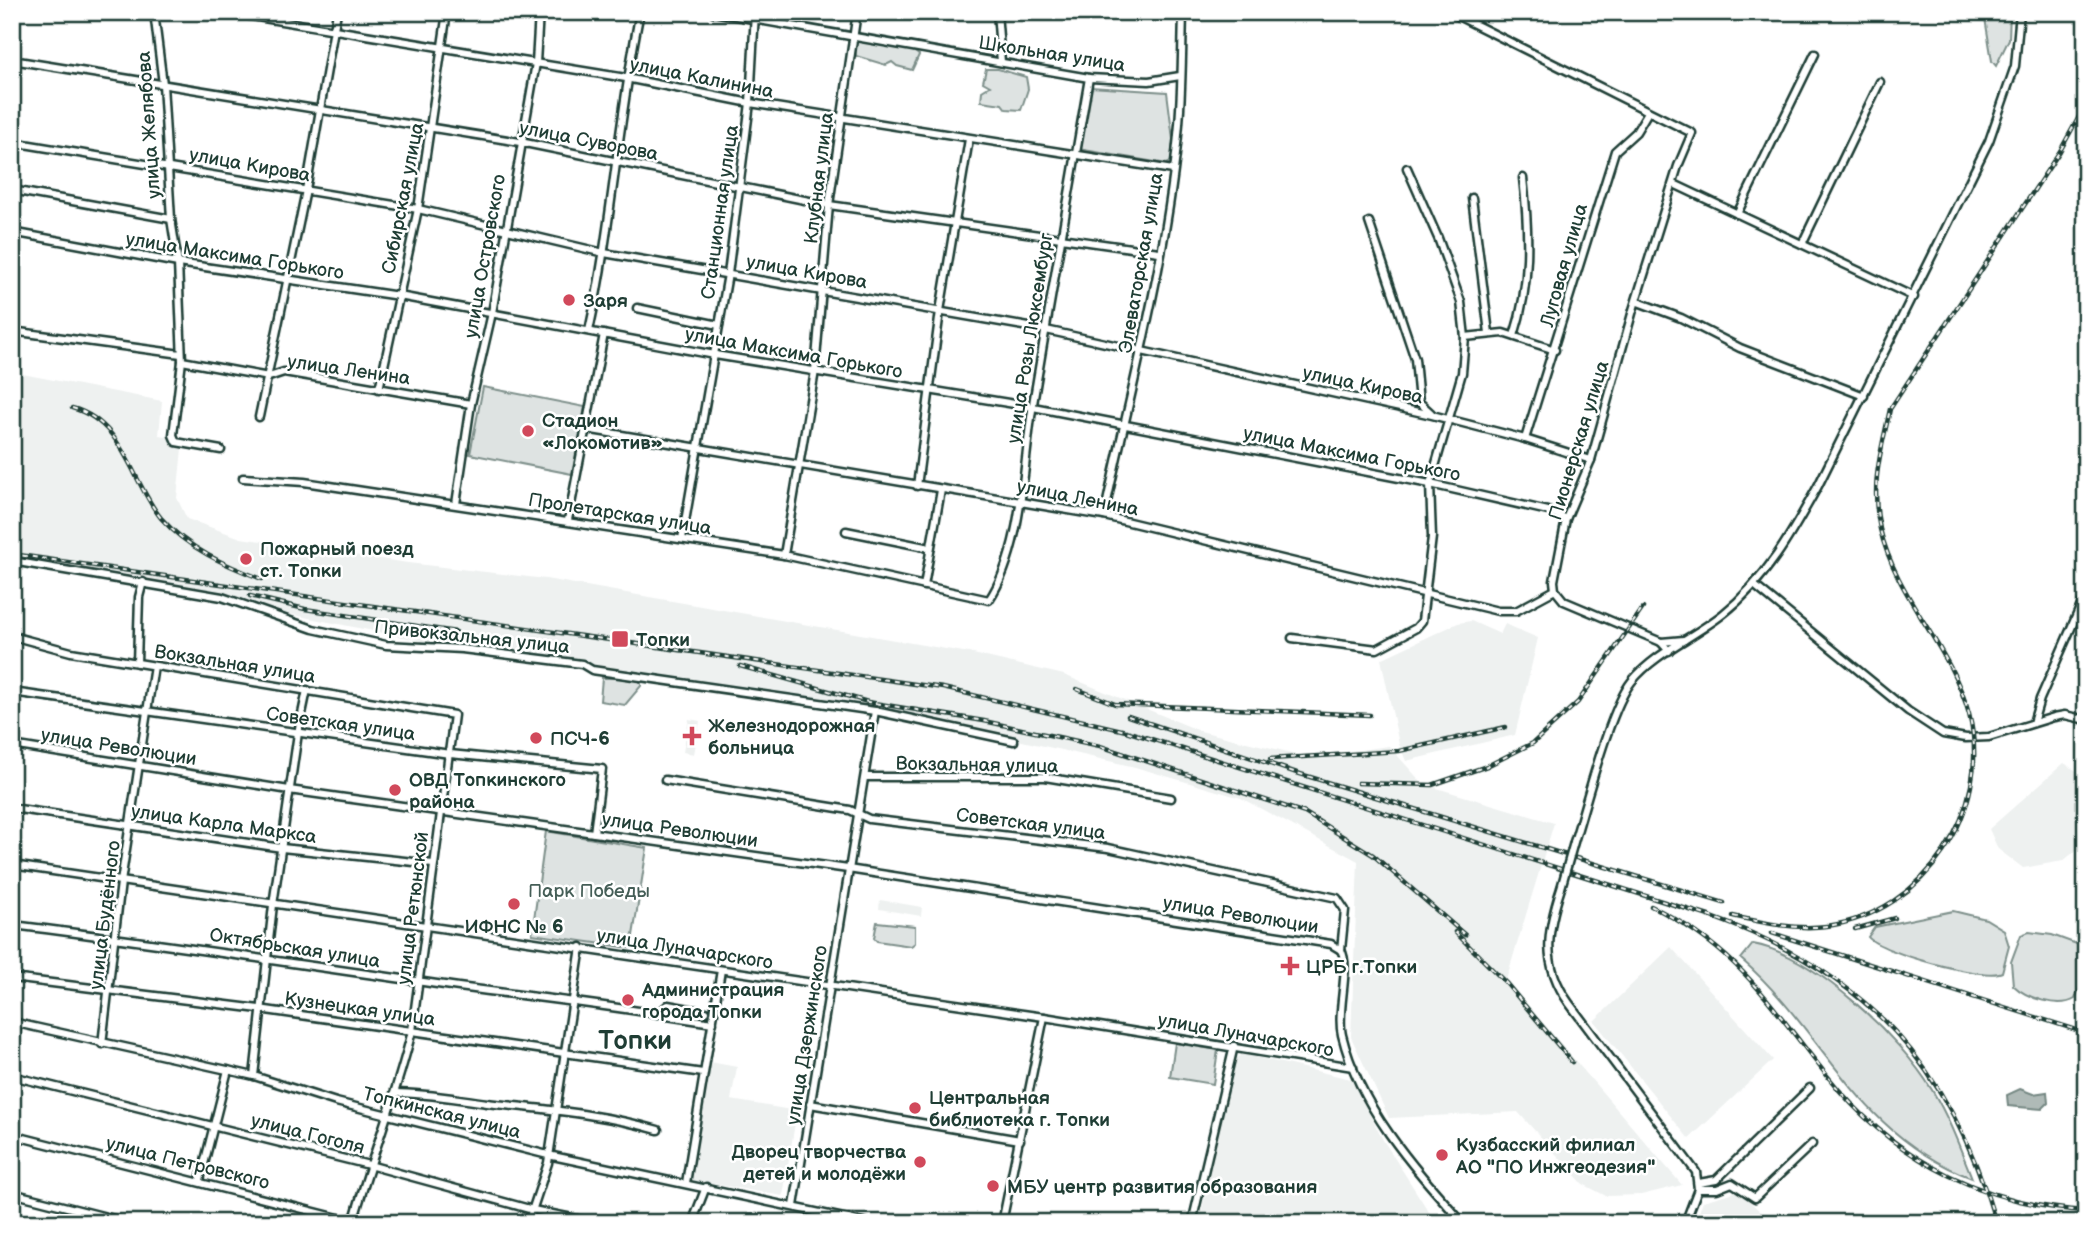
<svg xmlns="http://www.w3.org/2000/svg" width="2098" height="1235" viewBox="0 0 2098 1235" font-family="'Balsamiq Sans',sans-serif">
	<rect width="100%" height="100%" fill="#fff"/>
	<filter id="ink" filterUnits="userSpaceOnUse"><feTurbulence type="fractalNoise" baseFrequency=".0143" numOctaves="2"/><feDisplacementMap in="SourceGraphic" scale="14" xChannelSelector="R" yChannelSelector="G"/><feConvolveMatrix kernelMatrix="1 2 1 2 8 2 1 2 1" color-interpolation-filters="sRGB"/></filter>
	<g filter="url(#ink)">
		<g fill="#eef1f0">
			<path d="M 12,372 L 162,401 L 159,435 L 183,439 L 177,498 L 187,519 L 241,538 L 408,563 L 546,579 L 969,653 L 1064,675 L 1200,731 L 1309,757 L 1389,746 L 1423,784 L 1554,823 L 1506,980 L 1682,1185 L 1641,1195 L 1606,1196 L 1583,1184 L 1518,1112 L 1389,1118 L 1351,1037 L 1358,861 L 1241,798 L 1135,767 L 918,717 L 462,649 L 57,567 L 12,562 Z"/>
			<path d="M 1471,621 L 1500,634 L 1505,624 L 1538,638 L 1515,735 L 1406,761 L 1399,744 L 1381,659 L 1458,623 Z"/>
			<path d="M 689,719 L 700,721 L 694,754 L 683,752 Z"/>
			<path d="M 2064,763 L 2086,777 L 2086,836 L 2079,848 L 2063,861 L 2023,868 L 1998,849 L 1989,829 Z"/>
			<path d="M 880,900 L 922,907 L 921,916 L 879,909 Z"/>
			<path d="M 1671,947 L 1773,1060 L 1689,1139 L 1594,1021 Z"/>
			<path d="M 1242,1054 L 1351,1079 L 1383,1140 L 1436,1223 L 1199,1223 L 1235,1060 Z"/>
			<path d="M 710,1062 L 737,1067 L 731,1100 L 797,1111 L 783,1196 L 690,1180 Z"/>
			<path d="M 1738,1191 L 1773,1223 L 1695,1223 L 1703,1201 Z"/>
		</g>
		<g fill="#dee3e2" stroke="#7e908b" stroke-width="2">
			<path d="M 1984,12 L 2010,12 L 2009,39 L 1996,66 L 1992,61 Z"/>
			<path d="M 858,39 L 910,49 L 919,55 L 912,70 L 897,66 L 892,62 L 886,65 L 856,56 L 855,48 Z"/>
			<path d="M 986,69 L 998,69 L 1026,77 L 1028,89 L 1021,110 L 1006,109 L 1002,104 L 981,101 L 982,91 L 990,86 L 983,82 Z"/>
			<path d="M 1090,87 L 1167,92 L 1173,139 L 1171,162 L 1167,164 L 1078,149 Z"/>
			<path d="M 483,387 L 585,407 L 572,474 L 470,454 Z"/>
			<path d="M 602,678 L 630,678 L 641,682 L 641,686 L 625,705 L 600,701 Z"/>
			<path d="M 546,831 L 647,848 L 631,948 L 532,934 Z"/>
			<path d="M 1953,911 L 1986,919 L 2004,930 L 2009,946 L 2002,972 C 1985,981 1880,952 1868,937 L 1875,927 Z"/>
			<path d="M 877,922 L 915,926 L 915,943 L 911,946 L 877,941 L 874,938 Z"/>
			<path d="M 2029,932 L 2052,935 L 2085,947 L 2086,971 L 2075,999 C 2059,1009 2026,998 2013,985 L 2011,962 L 2021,935 Z"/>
			<path d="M 1753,944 C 1814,955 1901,1038 1932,1090 C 1949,1118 1960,1148 1972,1178 C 1856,1134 1826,1033 1741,959 Z"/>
			<path d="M 1175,1043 L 1218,1050 L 1213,1084 L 1170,1077 Z"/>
		</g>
		<path fill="#afbab7" stroke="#758883" stroke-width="2" d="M 2020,1089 L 2033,1094 L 2047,1092 L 2048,1103 L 2042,1109 L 2008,1106 L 2007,1095 Z"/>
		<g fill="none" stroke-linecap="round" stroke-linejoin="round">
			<g stroke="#1f3d34" stroke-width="11">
				<g id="minor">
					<path d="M 126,12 L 155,13"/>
					<path d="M 154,12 L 163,84 L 171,219 L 178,263 L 182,361 L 173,435 L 176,442 L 221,450"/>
					<path d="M 226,12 L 626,78 L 750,103 L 1173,170"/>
					<path d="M 713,12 L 1089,78 L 1149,81 L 1180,76"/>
					<path d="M 997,12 L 1001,62"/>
					<path d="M 1450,12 L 1692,133 L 1678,166 L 1633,310 L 1591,460 L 1566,519 L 1554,581 L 1555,590 L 1564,601 L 1661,642 L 1669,651"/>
					<path d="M 12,60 L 520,142 L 829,205 L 1159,252"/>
					<path d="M 12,142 L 418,209 L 604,253 L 1046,330 L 1432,415 L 1525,439 L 1591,460"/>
					<path d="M 1674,184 L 1914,297"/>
					<path d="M 12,190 L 171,219"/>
					<path d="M 1472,198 L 1489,333"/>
					<path d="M 1737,214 L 1815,54"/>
					<path d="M 1369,222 L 1415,359 L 1419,402 L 1431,413"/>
					<path d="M 12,232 L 178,263 L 399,296 L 715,355 L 1033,407 L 1430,484 L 1548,511 L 1566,519"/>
					<path d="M 1802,244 L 1880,82"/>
					<path d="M 1638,302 L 1681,318 L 1740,348 L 1864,396"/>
					<path d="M 637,308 L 719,325"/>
					<path d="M 12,331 L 181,354"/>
					<path d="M 589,331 C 612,226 618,118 640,12"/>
					<path d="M 1514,336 C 1531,284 1529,231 1523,178"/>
					<path d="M 1465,337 L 1503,333 L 1555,350"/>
					<path d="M 182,361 L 269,377 L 284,372 L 471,404"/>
					<path d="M 379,389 L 418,209 L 447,12"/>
					<path d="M 259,417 L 306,190 L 337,12"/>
					<path d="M 586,429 L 1104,516 L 1498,611 L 1516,611 L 1555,590"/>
					<path d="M 1525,439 L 1615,151 L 1636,132 L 1648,112"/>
					<path d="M 243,478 L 304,482 L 784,555 L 989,600 C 1023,549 1023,464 1033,404 C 1051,295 1071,186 1089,78"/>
					<path d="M 917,486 L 940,311 L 969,139"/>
					<path d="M 456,504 L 471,404 L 492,313 L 536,63 L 539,12"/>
					<path d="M 1104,516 C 1131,388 1168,255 1179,124 C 1182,87 1182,49 1183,12"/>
					<path d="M 568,520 L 604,334"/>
					<path d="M 846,531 L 930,548"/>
					<path d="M 682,539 L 728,274 L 750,103 L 755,12"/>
					<path d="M 784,555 L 815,371 L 829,205 L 857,12"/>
					<path d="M 12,561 L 222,597 L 313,629 L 386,645 L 462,649 L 582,664 L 592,670 L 875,711 L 1014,741"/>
					<path d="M 1754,585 L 1908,711 L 1943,734 L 1966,738 L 1989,737 L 2054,717 L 2065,715 L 2086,720"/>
					<path d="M 924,586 L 941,490"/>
					<path d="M 12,636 L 71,652 L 454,715 L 412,1031 C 396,1096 371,1158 353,1223"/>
					<path d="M 1292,638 L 1377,649 L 1416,628 L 1422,621 L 1432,537 L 1430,484 L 1462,373 L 1465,337 L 1461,302 L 1438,238 L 1407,168"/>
					<path d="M 1661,642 L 1684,640"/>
					<path d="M 137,663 L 139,597 L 143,582"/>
					<path d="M 12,692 L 450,754 L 602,769 L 594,833"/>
					<path d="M 2033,723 L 2040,699 L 2086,594"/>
					<path d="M 12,745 L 289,790 L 848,869 L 1331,944 L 1341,950"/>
					<path d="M 865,777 L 1045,777 L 1171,798"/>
					<path d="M 665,780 L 850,810 L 869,819 L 1108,848 L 1337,898 L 1345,910 L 1341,950"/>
					<path d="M 12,808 L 282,848 L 433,864"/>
					<path d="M 1574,842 C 1586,804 1610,708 1632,681 C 1655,653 1694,637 1723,614 C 1766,580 1792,533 1818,486 L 1989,141 L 2015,66 L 2020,12"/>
					<path d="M 12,865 L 1044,1017 L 1353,1067"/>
					<path d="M 1561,888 C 1547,931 1541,964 1569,1003 L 1696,1172 L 1698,1189 L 1685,1223"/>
					<path d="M 12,925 C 147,941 282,962 416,981 C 497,993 578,1001 658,1014 L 668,1005 L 706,1012"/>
					<path d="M 1341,950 C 1351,968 1336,1010 1342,1035 C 1360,1109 1414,1168 1463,1223"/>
					<path d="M 12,978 L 259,1009 L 703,1073"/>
					<path d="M 667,1016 L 713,1023"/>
					<path d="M 12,1022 L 254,1076 L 336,1102 L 548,1155 L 867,1223"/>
					<path d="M 102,1044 L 121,882 L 154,666"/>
					<path d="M 12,1050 L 18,1023"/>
					<path d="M 12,1076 L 369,1165 L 533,1210 L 596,1223"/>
					<path d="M 254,1076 L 273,905 L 298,733 L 307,690"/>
					<path d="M 395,1093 C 427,1093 456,1099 487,1103 C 548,1110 599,1113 658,1130"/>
					<path d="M 810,1104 L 1020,1140"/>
					<path d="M 12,1135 L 354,1222"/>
					<path d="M 200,1180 L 228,1070"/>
					<path d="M 686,1183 L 721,970"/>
					<path d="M 1699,1183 L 1716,1180 L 1810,1088"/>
					<path d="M 1698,1189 L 1717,1189 L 1732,1183 L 1755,1198 L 1812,1144"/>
					<path d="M 12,1193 L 130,1223"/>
					<path d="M 794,1206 L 875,711"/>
					<path d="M 528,1223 L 548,1163 L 581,947"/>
					<path d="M 692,1223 L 706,1187"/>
					<path d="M 1002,1223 L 1044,1017"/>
					<path d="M 1192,1223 L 1234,1046"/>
				</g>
			</g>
			<use href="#minor" stroke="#fff" stroke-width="6"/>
			<g stroke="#1f3d34" stroke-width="4.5">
				<g id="rail">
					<path d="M 72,408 C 124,422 131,481 161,518 C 188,549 225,565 262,579"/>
					<path d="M 12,554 L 943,688 L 1126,731 L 1712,917 C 1867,973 1950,1065 1996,1223"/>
					<path d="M 250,596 L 305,609 L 456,632"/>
					<path d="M 740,666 L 868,702 L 984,721 L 1100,746 L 1305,813 L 1373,855 L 1465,935"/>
					<path d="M 1077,689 L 1115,704 L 1370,715"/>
					<path d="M 1128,716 L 1297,773 L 1724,903"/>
					<path d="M 1270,759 L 1399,751 L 1506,727"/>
					<path d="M 1358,783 L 1432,785 L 1487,766 L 1533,743 L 1578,702 L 1643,608"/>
					<path d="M 1651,906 C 1747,953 1774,1014 1839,1090 C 1903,1164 1989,1205 2086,1211"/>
					<path d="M 1733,916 C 1764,923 1795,930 1827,926 C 1924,913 1994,810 1969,714 C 1951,647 1896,597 1880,529 C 1870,484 1881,452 1890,409 L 2060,151 L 2086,104"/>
					<path d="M 1855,929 L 1895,918"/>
					<path d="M 1455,932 L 1506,983 L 1572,1062"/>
					<path d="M 1772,933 L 2086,1033"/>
				</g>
			</g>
			<use href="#rail" stroke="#fff" stroke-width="2" stroke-dasharray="5" stroke-linecap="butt"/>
			<g stroke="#1f3d34" stroke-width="11" stroke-linecap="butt">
				<path id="minor-bridge" d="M 1561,888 L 1574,842"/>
			</g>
			<use href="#minor-bridge" stroke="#fff" stroke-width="6"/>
		</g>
	</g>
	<g fill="#d1495b" stroke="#fff" stroke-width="2.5">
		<circle cx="569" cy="300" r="7"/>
		<circle cx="528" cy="431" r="7"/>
		<circle cx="246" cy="559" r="7"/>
		<rect x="611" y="630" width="18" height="18" rx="3.5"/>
		<path d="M688.5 725.5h7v7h7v7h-7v7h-7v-7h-7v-7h7z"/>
		<circle cx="536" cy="738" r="7"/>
		<circle cx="395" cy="790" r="7"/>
		<circle cx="514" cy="904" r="7"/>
		<path d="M1286.5 955.5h7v7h7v7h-7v7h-7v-7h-7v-7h7z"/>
		<circle cx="628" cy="1000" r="7"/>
		<circle cx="915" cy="1108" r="7"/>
		<circle cx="1442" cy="1155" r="7"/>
		<circle cx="920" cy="1162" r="7"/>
		<circle cx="993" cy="1186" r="7"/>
	</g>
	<g text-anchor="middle" stroke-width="5" stroke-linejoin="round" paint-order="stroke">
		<g font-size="19" fill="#1f3d34" stroke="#fff">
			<text transform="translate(1052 53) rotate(9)" y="7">Школьная улица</text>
			<text transform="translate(702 77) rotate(11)" y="7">улица Калинина</text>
			<text transform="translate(148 125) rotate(-94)" y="7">улица Желябова</text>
			<text transform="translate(589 140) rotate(11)" y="7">улица Суворова</text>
			<text transform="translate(250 164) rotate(10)" y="7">улица Кирова</text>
			<text transform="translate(818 178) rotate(-83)" y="7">Клубная улица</text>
			<text transform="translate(402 198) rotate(-79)" y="7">Сибирская улица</text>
			<text transform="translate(719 212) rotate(-82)" y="7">Станционная улица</text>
			<text transform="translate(235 255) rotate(9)" y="7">улица Максима Горького</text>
			<text transform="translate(484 256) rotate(-80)" y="7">улица Островского</text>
			<text transform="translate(1140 263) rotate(-80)" y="7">Элеваторская улица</text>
			<text transform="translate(1563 265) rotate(-74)" y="7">Луговая улица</text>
			<text transform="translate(807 271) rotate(10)" y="7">улица Кирова</text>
			<text transform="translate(1029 338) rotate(-81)" y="7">улица Розы Люксембург</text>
			<text transform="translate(794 352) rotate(10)" y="7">улица Максима Горького</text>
			<text transform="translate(349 369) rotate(8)" y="7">улица Ленина</text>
			<text transform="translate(1363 384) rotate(12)" y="7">улица Кирова</text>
			<text transform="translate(1578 440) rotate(-73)" y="7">Пионерская улица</text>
			<text transform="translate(1352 453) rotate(11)" y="7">улица Максима Горького</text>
			<text transform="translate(1078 497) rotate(11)" y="7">улица Ленина</text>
			<text transform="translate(620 513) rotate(9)" y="7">Пролетарская улица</text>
			<text transform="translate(472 636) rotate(6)" y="7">Привокзальная улица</text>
			<text transform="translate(235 663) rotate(9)" y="7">Вокзальная улица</text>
			<text transform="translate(341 723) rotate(8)" y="7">Советская улица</text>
			<text transform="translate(119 746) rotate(9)" y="7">улица Революции</text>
			<text transform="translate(977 764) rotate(1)" y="7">Вокзальная улица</text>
			<text transform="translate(224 823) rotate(8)" y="7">улица Карла Маркса</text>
			<text transform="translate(1031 823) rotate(7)" y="7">Советская улица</text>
			<text transform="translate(680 829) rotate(8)" y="7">улица Революции</text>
			<text transform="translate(412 908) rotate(-83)" y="7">улица Ретюнской</text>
			<text transform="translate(1241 914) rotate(9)" y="7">улица Революции</text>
			<text transform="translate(104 915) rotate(-83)" y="7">улица Будённого</text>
			<text transform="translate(295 947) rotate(9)" y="7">Октябрьская улица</text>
			<text transform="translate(685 948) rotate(9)" y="7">улица Луначарского</text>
			<text transform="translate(360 1008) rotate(8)" y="7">Кузнецкая улица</text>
			<text transform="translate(1246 1034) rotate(10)" y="7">улица Луначарского</text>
			<text transform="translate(806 1035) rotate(-81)" y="7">улица Дзержинского</text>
			<text transform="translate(442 1112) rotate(14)" y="7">Топкинская улица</text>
			<text transform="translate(308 1133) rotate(14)" y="7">улица Гоголя</text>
			<text transform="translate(188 1162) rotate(14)" y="7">улица Петровского</text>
		</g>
		<g font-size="19" font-weight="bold" fill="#1f3d34" stroke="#fff" text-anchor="start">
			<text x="583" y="307">Заря</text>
			<text x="542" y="427">Стадион<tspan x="542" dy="22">«Локомотив»</tspan></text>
			<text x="260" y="555">Пожарный поезд<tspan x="260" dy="22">ст. Топки</tspan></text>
			<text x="636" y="646">Топки</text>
			<text x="708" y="732">Железнодорожная<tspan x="708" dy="22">больница</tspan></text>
			<text x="550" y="745">ПСЧ-6</text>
			<text x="409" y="786">ОВД Топкинского<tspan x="409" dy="22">района</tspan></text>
			<text x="514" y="933" text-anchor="middle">ИФНС № 6</text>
			<text x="1306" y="973">ЦРБ г.Топки</text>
			<text x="642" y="996">Администрация<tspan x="642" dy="22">города Топки</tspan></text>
			<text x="929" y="1104">Центральная<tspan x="929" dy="22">библиотека г. Топки</tspan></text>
			<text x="1456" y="1151">Кузбасский филиал<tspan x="1456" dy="22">АО "ПО Инжгеодезия"</tspan></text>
			<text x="906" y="1158" text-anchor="end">Дворец творчества<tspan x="906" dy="22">детей и молодёжи</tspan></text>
			<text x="1007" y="1193">МБУ центр развития образования</text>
		</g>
		<g font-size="19" fill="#455e57" stroke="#fff">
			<text x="589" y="897">Парк Победы</text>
		</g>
		<g font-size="26" font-weight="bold" fill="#1f3d34" stroke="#fff">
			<text x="635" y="1049">Топки</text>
		</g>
	</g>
	<rect width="2098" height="1235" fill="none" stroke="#fff" stroke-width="42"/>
	<rect x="21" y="21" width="2056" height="1193" fill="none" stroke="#1f3d34" stroke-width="2.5" filter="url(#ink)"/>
</svg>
